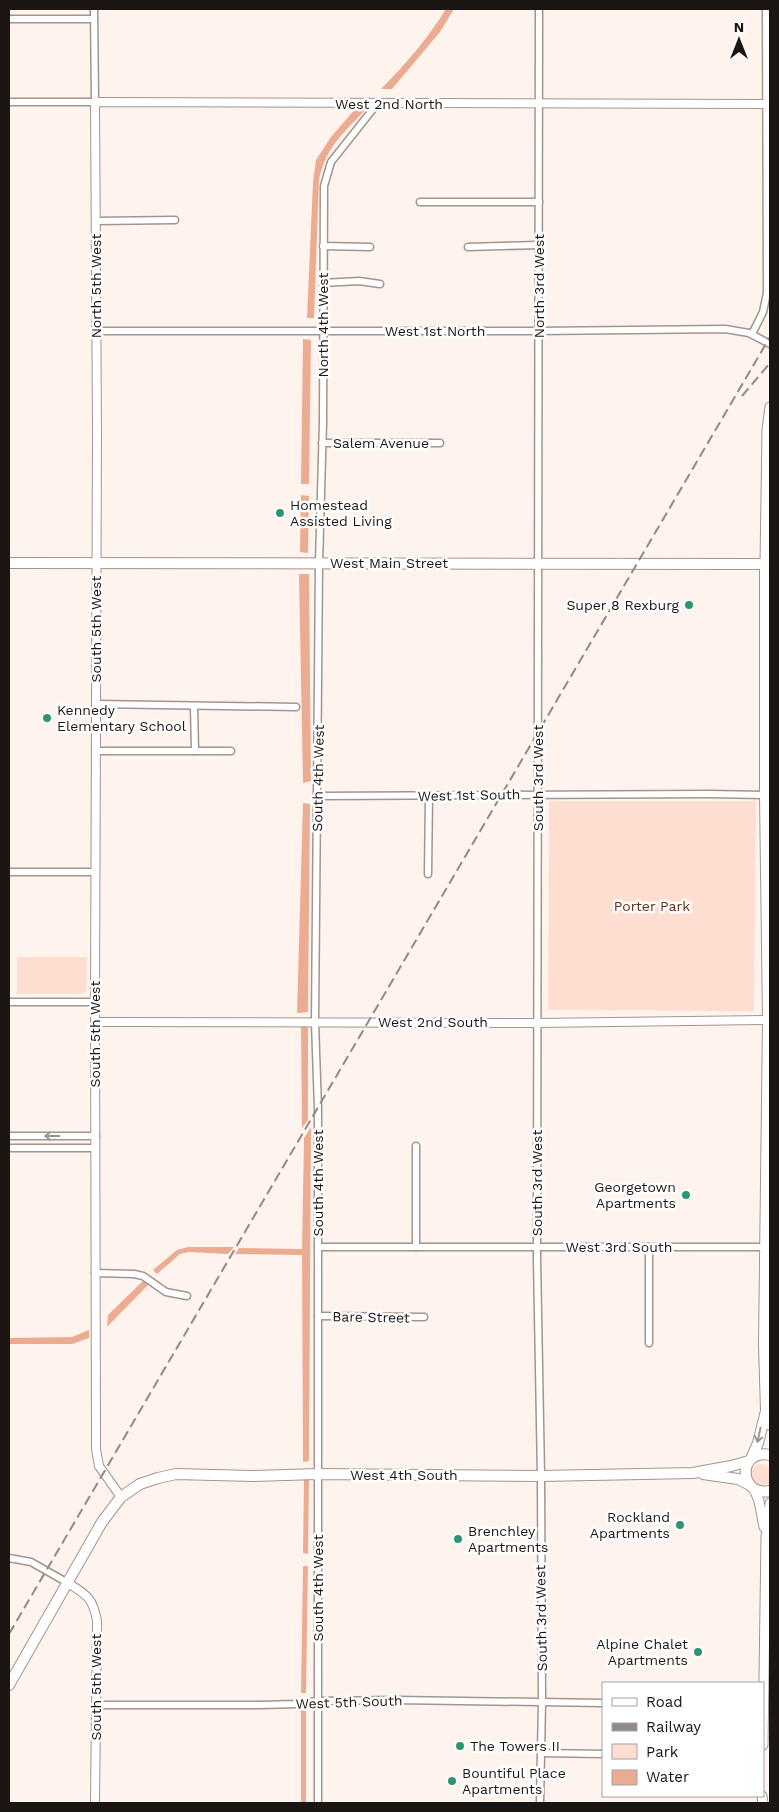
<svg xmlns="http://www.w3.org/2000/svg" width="779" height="1812" viewBox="0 0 779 1812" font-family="'Work Sans',sans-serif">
	<rect width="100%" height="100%" fill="#fff3ee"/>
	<g fill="#feded1">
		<path d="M 549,801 L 756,801 L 754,1011 L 548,1010 Z"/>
		<path d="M 17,957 L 87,957 L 87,990 L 81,994 L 17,994 Z"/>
		<circle cx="761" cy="1475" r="11"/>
	</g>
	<g fill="#ecac92">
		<path d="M 446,9 L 454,9 L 440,32 L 392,89 L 381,89 C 406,64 428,38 446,9 Z"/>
		<path d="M 356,108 L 367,108 C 345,132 326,146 319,180 L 314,318 L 307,318 L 313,182 L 316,160 L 331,137 Z"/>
		<path d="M 303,339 L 311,340 L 309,484 L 301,484 Z"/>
		<path d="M 301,495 L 309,496 L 308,553 L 300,552 Z"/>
		<path d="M 299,574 L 309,574 L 311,781 L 303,783 Z"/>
		<path d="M 303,803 L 310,804 L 308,1012 L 297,1013 Z"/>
		<path d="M 301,1026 L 308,1026 L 308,1120 L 302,1128 Z"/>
		<path d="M 311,1127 L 309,1461 L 303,1462 L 302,1255 L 235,1254 L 239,1248 L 302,1249 L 304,1138 Z"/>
		<path d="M 188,1247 L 234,1247 L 228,1254 L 189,1252 L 180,1254 L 157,1274 L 153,1270 L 177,1250 Z"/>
		<path d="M 144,1280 L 149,1284 L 107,1327 L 108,1315 Z"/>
		<path d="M 89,1330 L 89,1338 L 72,1344 L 9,1344 L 9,1338 L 72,1337 Z"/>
		<path d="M 304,1480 L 309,1480 L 308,1554 L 303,1553 Z"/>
		<path d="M 303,1566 L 308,1566 L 306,1693 L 301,1693 Z"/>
		<rect x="301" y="1707" width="5" height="96"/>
	</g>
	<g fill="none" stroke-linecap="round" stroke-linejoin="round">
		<g stroke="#a2958f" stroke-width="9">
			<g id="minor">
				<path d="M 539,9 L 537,1259 L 541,1476 L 542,1701 L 540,1803"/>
				<path d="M 9,19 L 94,19"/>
				<path d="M 9,102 L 95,102 L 94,9"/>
				<path d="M 420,202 L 539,202"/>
				<path d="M 96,221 L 175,220"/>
				<path d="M 323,246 L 370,247"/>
				<path d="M 468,247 L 539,245"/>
				<path d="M 323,283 L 359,281 L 380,284"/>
				<path d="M 96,331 L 538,331 L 725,329 L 749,333 L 770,344"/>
				<path d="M 752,334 L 763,312 L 767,293 L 766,9"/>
				<path d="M 322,443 L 440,443"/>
				<path d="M 96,704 L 296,707"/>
				<path d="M 194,706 L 195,751"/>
				<path d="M 96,751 L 231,751"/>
				<path d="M 317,796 L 709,794 L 770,795"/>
				<path d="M 9,872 L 95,872"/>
				<path d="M 428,874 L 429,795"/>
				<path d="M 9,1002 L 95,1002"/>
				<path d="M 9,1136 L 96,1136"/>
				<path d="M 416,1146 L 416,1247"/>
				<path d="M 9,1148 L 95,1148"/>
				<path d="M 318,1247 L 770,1247"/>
				<path d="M 649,1247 L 649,1343"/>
				<path d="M 95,1273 L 134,1274 L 143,1276 L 166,1292 L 187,1296"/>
				<path d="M 318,1316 L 424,1317"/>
				<path d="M 9,1558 L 31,1562 L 68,1583"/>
				<path d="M 96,1705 L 261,1705 L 295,1704 L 318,1701 L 397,1700 L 603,1703"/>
				<path d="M 541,1753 L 603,1754"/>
				<path d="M 318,1803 L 318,1109 L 315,1022 L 317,796 L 319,563 L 323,423 L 324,186 L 331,162 L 377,104"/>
			</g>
		</g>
		<g stroke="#a2958f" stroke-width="10">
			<g id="tertiary">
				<path d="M 95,1022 L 537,1023 L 770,1020"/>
				<path d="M 121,1497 L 99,1466 L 96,1449 L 95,1002 L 97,431 L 95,102 L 770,104"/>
				<path d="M 68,1583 C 87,1595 93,1598 97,1621 L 95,1803"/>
			</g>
		</g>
		<g stroke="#a2958f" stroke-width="11">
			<g id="secondary">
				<path d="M 765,564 L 767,430 L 770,407"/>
				<path d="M 754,1489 L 759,1501 L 764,1527"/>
				<path d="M 763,1745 L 766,1537 L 770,1503"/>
				<path d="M 762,1796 L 763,1803"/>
			</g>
		</g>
		<g stroke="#a2958f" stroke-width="12">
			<g id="primary">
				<path d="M 9,563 L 770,564"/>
				<path d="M 765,564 L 765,795 L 768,1020 L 764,1344 L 766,1411 L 770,1425"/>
				<path d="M 770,1455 C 737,1448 738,1497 770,1491"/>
				<path d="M 751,1459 L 758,1443 L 766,1411"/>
				<path d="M 703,1474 L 738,1479 L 750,1485"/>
				<path d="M 9,1685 L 102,1522 L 121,1497 L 140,1484 L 158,1478 L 176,1474 L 253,1476 L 318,1474 L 541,1476 L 693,1473 L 731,1466 L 749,1461"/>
			</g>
		</g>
		<use href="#minor" stroke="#fff" stroke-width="6"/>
		<use href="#tertiary" stroke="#fff" stroke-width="8"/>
		<use href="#secondary" stroke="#fff" stroke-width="9"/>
		<use href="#primary" stroke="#fff" stroke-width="10"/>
		<g stroke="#928a86" stroke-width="2" stroke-dasharray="10 5" stroke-linecap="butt">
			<path d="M 742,396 L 770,363"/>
			<path d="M 9,1634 L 770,337"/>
		</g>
	</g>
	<defs><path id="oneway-shaft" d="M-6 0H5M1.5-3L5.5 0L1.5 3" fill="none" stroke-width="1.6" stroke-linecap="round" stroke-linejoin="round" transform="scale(1.25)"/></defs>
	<g stroke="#989695">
		<use href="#oneway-shaft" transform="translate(52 1136) rotate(-180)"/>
		<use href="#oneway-shaft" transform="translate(759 1435) rotate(102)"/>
	</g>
	<g fill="#2d9471" stroke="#fff" stroke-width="2">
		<circle cx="280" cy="513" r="5"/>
		<circle cx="689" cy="605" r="5"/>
		<circle cx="47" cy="718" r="5"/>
		<circle cx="686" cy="1195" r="5"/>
		<circle cx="680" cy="1525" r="5"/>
		<circle cx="458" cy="1539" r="5"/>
		<circle cx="698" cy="1652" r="5"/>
		<circle cx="460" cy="1746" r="5"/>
		<circle cx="452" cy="1781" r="5"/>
	</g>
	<g text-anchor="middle" stroke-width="5" stroke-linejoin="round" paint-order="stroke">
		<g font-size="14" fill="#1b1614" stroke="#fff">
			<text x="389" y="109">West 2nd North</text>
			<text transform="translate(96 286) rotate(-90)" y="5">North 5th West</text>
			<text transform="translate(539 286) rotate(-90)" y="5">North 3rd West</text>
			<text transform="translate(323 325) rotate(-90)" y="5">North 4th West</text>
			<text x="435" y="336">West 1st North</text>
			<text x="381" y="448">Salem Avenue</text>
			<text x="389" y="568">West Main Street</text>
			<text transform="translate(96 629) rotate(-90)" y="5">South 5th West</text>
			<text transform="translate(318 778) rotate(-89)" y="5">South 4th West</text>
			<text transform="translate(538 778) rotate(-90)" y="5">South 3rd West</text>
			<text transform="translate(469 795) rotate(-1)" y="5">West 1st South</text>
			<text x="433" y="1027">West 2nd South</text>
			<text transform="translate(95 1034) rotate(-90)" y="5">South 5th West</text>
			<text transform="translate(318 1183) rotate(-90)" y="5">South 4th West</text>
			<text transform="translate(537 1183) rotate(-90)" y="5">South 3rd West</text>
			<text x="619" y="1252">West 3rd South</text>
			<text transform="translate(371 1317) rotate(1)" y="5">Bare Street</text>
			<text x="404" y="1480">West 4th South</text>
			<text transform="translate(318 1588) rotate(-90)" y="5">South 4th West</text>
			<text transform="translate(541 1618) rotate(-91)" y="5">South 3rd West</text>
			<text transform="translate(96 1687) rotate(-90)" y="5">South 5th West</text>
			<text transform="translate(349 1702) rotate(-2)" y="5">West 5th South</text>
		</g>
		<g font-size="14" fill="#1b1614" stroke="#fff" text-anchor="start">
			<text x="290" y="510">Homestead<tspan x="290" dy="16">Assisted Living</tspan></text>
			<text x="679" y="610" text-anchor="end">Super 8 Rexburg</text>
			<text x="57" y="715">Kennedy<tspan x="57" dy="16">Elementary School</tspan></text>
			<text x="676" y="1192" text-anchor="end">Georgetown<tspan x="676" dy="16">Apartments</tspan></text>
			<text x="670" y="1522" text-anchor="end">Rockland<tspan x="670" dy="16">Apartments</tspan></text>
			<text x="468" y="1536">Brenchley<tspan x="468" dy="16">Apartments</tspan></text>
			<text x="688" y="1649" text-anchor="end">Alpine Chalet<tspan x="688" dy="16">Apartments</tspan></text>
			<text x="470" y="1751">The Towers II</text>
			<text x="462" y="1778">Bountiful Place<tspan x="462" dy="16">Apartments</tspan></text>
		</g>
		<g font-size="14" fill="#662d13" stroke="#fff">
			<text x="652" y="911">Porter Park</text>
		</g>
	</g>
	<rect width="779" height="1812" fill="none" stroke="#1b1614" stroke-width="20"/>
	<rect x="602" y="1682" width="162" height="115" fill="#ffffff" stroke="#a4a2a1"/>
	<rect x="612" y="1698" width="25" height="8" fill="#ffffff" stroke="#a4a2a1"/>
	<text x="646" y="1707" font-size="15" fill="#1b1614">Road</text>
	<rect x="612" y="1723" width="25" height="8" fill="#928a86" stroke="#a4a2a1"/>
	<text x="646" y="1732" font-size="15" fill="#1b1614">Railway</text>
	<rect x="612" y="1744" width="25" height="15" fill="#feded1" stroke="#a4a2a1"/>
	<text x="646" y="1757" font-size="15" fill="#1b1614">Park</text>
	<rect x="612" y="1770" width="25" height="15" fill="#ecac92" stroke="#a4a2a1"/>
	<text x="646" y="1782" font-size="15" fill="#1b1614">Water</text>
	<g transform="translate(739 40)" stroke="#ffffff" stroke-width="4" paint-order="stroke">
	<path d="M0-4L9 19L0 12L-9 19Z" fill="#1b1614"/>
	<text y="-8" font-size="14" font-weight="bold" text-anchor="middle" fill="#1b1614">N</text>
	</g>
</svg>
